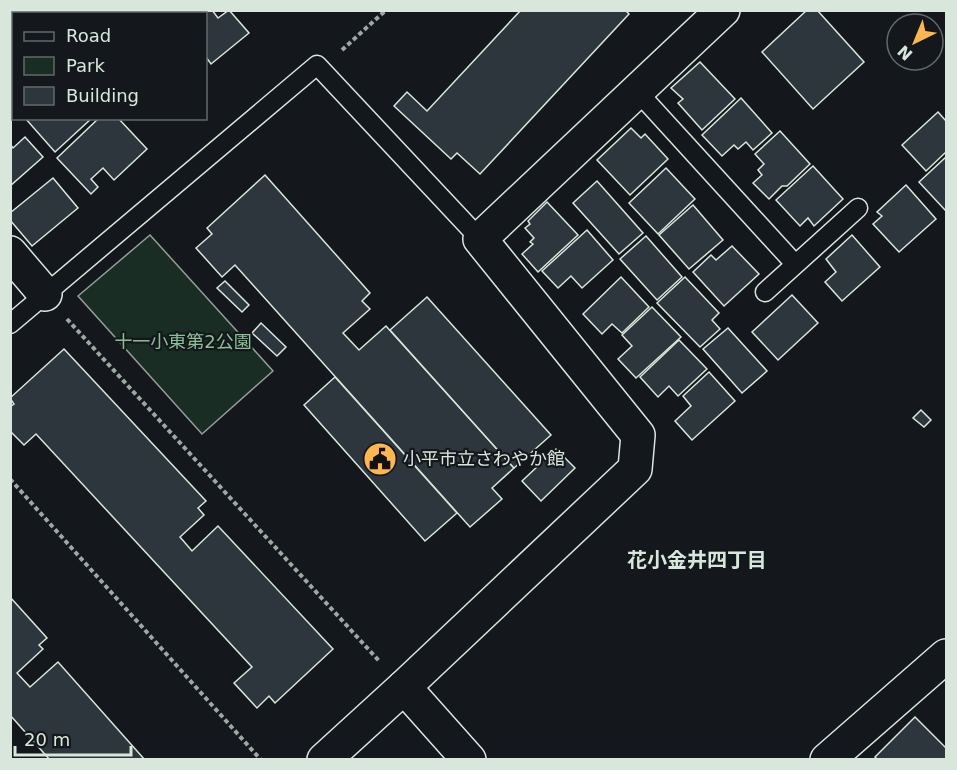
<svg xmlns="http://www.w3.org/2000/svg" width="957" height="770" viewBox="0 0 957 770" font-family="'DejaVu Sans','Noto Sans JP',sans-serif">
	<rect width="100%" height="100%" fill="#14181c"/>
	<path fill="#1a2d24" stroke="#939e99" stroke-width="1.5" d="M 150,235 L 273,371 L 202,434 L 78,296 Z"/>
	<g fill="#2c363c" stroke="#d8e6dc" stroke-width="1.5">
		<path d="M 160,10 L 212,10 L 218,18 L 229,10 L 249,33 L 211,64 L 206,57 L 206,14 L 157,14 Z"/>
		<path d="M 521,10 L 625,10 L 629,14 L 480,174 L 457,153 L 451,159 L 394,106 L 407,92 L 427,111 Z"/>
		<path d="M 807,10 L 817,10 L 864,62 L 813,109 L 762,52 Z"/>
		<path d="M 700,62 L 735,99 L 702,130 L 678,103 L 683,99 L 671,88 Z"/>
		<path d="M 741,98 L 772,133 L 753,150 L 746,142 L 738,149 L 734,145 L 722,156 L 702,135 Z"/>
		<path d="M 938,112 L 946,121 L 946,152 L 926,171 L 902,145 Z"/>
		<path d="M 25,118 L 92,118 L 55,152 Z"/>
		<path d="M 99,118 L 118,118 L 147,149 L 114,180 L 103,168 L 91,179 L 98,187 L 91,194 L 57,158 Z"/>
		<path d="M 631,128 L 641,138 L 645,134 L 668,159 L 630,195 L 597,160 Z"/>
		<path d="M 780,131 L 810,164 L 787,186 L 782,186 L 769,199 L 753,183 L 762,175 L 758,170 L 764,164 L 755,154 Z"/>
		<path d="M 25,137 L 43,157 L 10,186 L 10,144 L 13,148 Z"/>
		<path d="M 946,157 L 946,208 L 945,210 L 919,182 Z"/>
		<path d="M 813,166 L 843,199 L 814,226 L 808,218 L 800,226 L 776,200 Z"/>
		<path d="M 666,168 L 695,199 L 658,234 L 629,203 Z"/>
		<path d="M 265,175 L 370,293 L 362,301 L 370,309 L 343,333 L 359,350 L 386,326 L 514,468 L 492,488 L 502,499 L 470,527 L 235,265 L 222,277 L 196,248 L 212,234 L 207,228 Z"/>
		<path d="M 53,178 L 78,208 L 32,246 L 10,220 L 10,213 Z"/>
		<path d="M 597,181 L 643,233 L 619,254 L 573,203 Z"/>
		<path d="M 906,185 L 936,219 L 899,252 L 873,224 L 882,216 L 877,212 Z"/>
		<path d="M 547,202 L 578,235 L 538,272 L 522,254 L 533,244 L 530,242 L 534,238 L 525,228 L 530,224 L 528,221 Z"/>
		<path d="M 693,205 L 723,240 L 689,269 L 659,235 Z"/>
		<path d="M 587,230 L 613,260 L 582,288 L 571,276 L 558,288 L 542,271 Z"/>
		<path d="M 852,235 L 880,267 L 842,301 L 825,282 L 836,272 L 826,259 Z"/>
		<path d="M 646,236 L 682,277 L 657,300 L 620,259 Z"/>
		<path d="M 732,246 L 759,274 L 724,306 L 693,272 L 711,255 L 716,260 Z"/>
		<path d="M 621,277 L 649,307 L 622,333 L 612,324 L 602,334 L 583,314 Z"/>
		<path d="M 685,277 L 719,313 L 712,320 L 720,329 L 700,347 L 657,303 Z"/>
		<path d="M 225,281 L 249,305 L 242,312 L 217,288 Z"/>
		<path d="M 792,295 L 818,323 L 778,360 L 752,332 Z"/>
		<path d="M 427,297 L 551,435 L 514,468 L 390,330 Z"/>
		<path d="M 652,307 L 681,337 L 636,378 L 618,359 L 632,346 L 622,335 Z"/>
		<path d="M 261,323 L 286,347 L 277,356 L 252,333 Z"/>
		<path d="M 728,328 L 767,371 L 742,393 L 703,349 Z"/>
		<path d="M 679,340 L 707,369 L 678,396 L 669,386 L 658,397 L 640,377 Z"/>
		<path d="M 64,349 L 206,501 L 198,508 L 204,515 L 180,537 L 192,551 L 218,526 L 333,649 L 275,703 L 269,696 L 257,708 L 234,683 L 252,667 L 36,434 L 24,445 L 10,431 L 10,407 L 14,404 L 10,398 Z"/>
		<path d="M 709,372 L 735,401 L 692,440 L 675,421 L 691,406 L 683,396 Z"/>
		<path d="M 335,377 L 457,513 L 425,541 L 304,405 Z"/>
		<path d="M 921,410 L 931,420 L 924,427 L 913,418 Z"/>
		<path d="M 556,449 L 575,468 L 541,501 L 522,481 Z"/>
		<path d="M 10,597 L 47,638 L 39,645 L 43,649 L 17,673 L 30,687 L 58,662 L 145,760 L 50,760 L 10,715 Z"/>
		<path d="M 915,717 L 946,748 L 946,760 L 878,760 L 875,757 Z"/>
	</g>
	<g fill="none" stroke-linecap="round" stroke-linejoin="round">
		<g stroke="#d8e6dc" stroke-width="21">
			<g id="service">
				<path d="M 637,91 L 795,264"/>
				<path d="M 765,292 L 858,208"/>
				<path d="M 10,324 L 317,65 L 480,239"/>
			</g>
		</g>
		<g stroke="#d8e6dc" stroke-width="36">
			<g id="minor">
				<path d="M 90,14 L 93,10"/>
				<path d="M 10,82 L 14,79"/>
				<path d="M 10,253 L 45,294"/>
				<path d="M 404,687 L 635,469 L 638,435 L 480,239 L 723,10"/>
				<path d="M 324,760 L 404,687 L 469,760"/>
				<path d="M 827,760 L 946,656"/>
			</g>
		</g>
		<g stroke="#9da8a2" stroke-width="4" stroke-dasharray="4.5 3" stroke-linecap="butt">
			<path d="M 342,50 L 386,10"/>
			<path d="M 67,319 L 380,662"/>
			<path d="M 10,479 L 261,760"/>
		</g>
		<use href="#service" stroke="#14181c" stroke-width="18"/>
		<use href="#minor" stroke="#14181c" stroke-width="33"/>
	</g>
	<defs>
		<g id="civic-disc" transform="scale(1.725)"><circle r="9.5" fill="#ffb74d" stroke="#14181c"/><path d="M-.6-6.5H3V-4.5H.6V-3L4-1V1h2V6H-6V1h2V-1L-.6-3ZM-1.2 2.5V6h2.4V2.5Z" fill="#111"/></g>
	</defs>
	<g fill-rule="evenodd">
		<use href="#civic-disc" x="380" y="459"/>
	</g>
	<g text-anchor="middle" stroke-width="4.5" stroke-linejoin="round" paint-order="stroke">
		<g font-size="18" fill="#8ac095" stroke="#14181c">
			<text x="183" y="348">十一小東第2公園</text>
		</g>
		<g font-size="18" fill="#d8e6dc" stroke="#14181c" text-anchor="start">
			<text x="403" y="465">小平市立さわやか館</text>
		</g>
		<g font-size="20" font-weight="bold" fill="#d8e6dc" stroke="#14181c">
			<text x="697" y="567">花小金井四丁目</text>
		</g>
	</g>
	<rect width="957" height="770" fill="none" stroke="#d8e6dc" stroke-width="24"/>
	<rect x="12" y="12" width="195" height="108" fill="#14181c" stroke="#626a69" stroke-width="1.5"/>
	<rect x="24" y="32" width="30" height="9" fill="#14181c" stroke="#626a69" stroke-width="1.5"/>
	<text x="66" y="42" font-size="18" fill="#d8e6dc">Road</text>
	<rect x="24" y="57" width="30" height="18" fill="#1a2d24" stroke="#626a69" stroke-width="1.5"/>
	<text x="66" y="72" font-size="18" fill="#d8e6dc">Park</text>
	<rect x="24" y="87" width="30" height="18" fill="#2c363c" stroke="#626a69" stroke-width="1.5"/>
	<text x="66" y="102" font-size="18" fill="#d8e6dc">Building</text>
	<g transform="translate(915 42) rotate(223)"><circle r="28" fill="#14181c" stroke="#626a69" stroke-width="1.5"/>
	<path d="M0-4.5L10 22L0 15L-10 22Z" fill="#ffb74d"/>
	<text y="-9" font-size="16" font-weight="bold" text-anchor="middle" fill="#d8e6dc">N</text>
	</g>
	<path d="M15 746v9h116v-9" fill="none" stroke="#d8e6dc" stroke-width="3"/>
	<text x="24" y="746" font-size="18" fill="#d8e6dc" stroke="#14181c" stroke-width="4.5" paint-order="stroke">20 m</text>
</svg>
